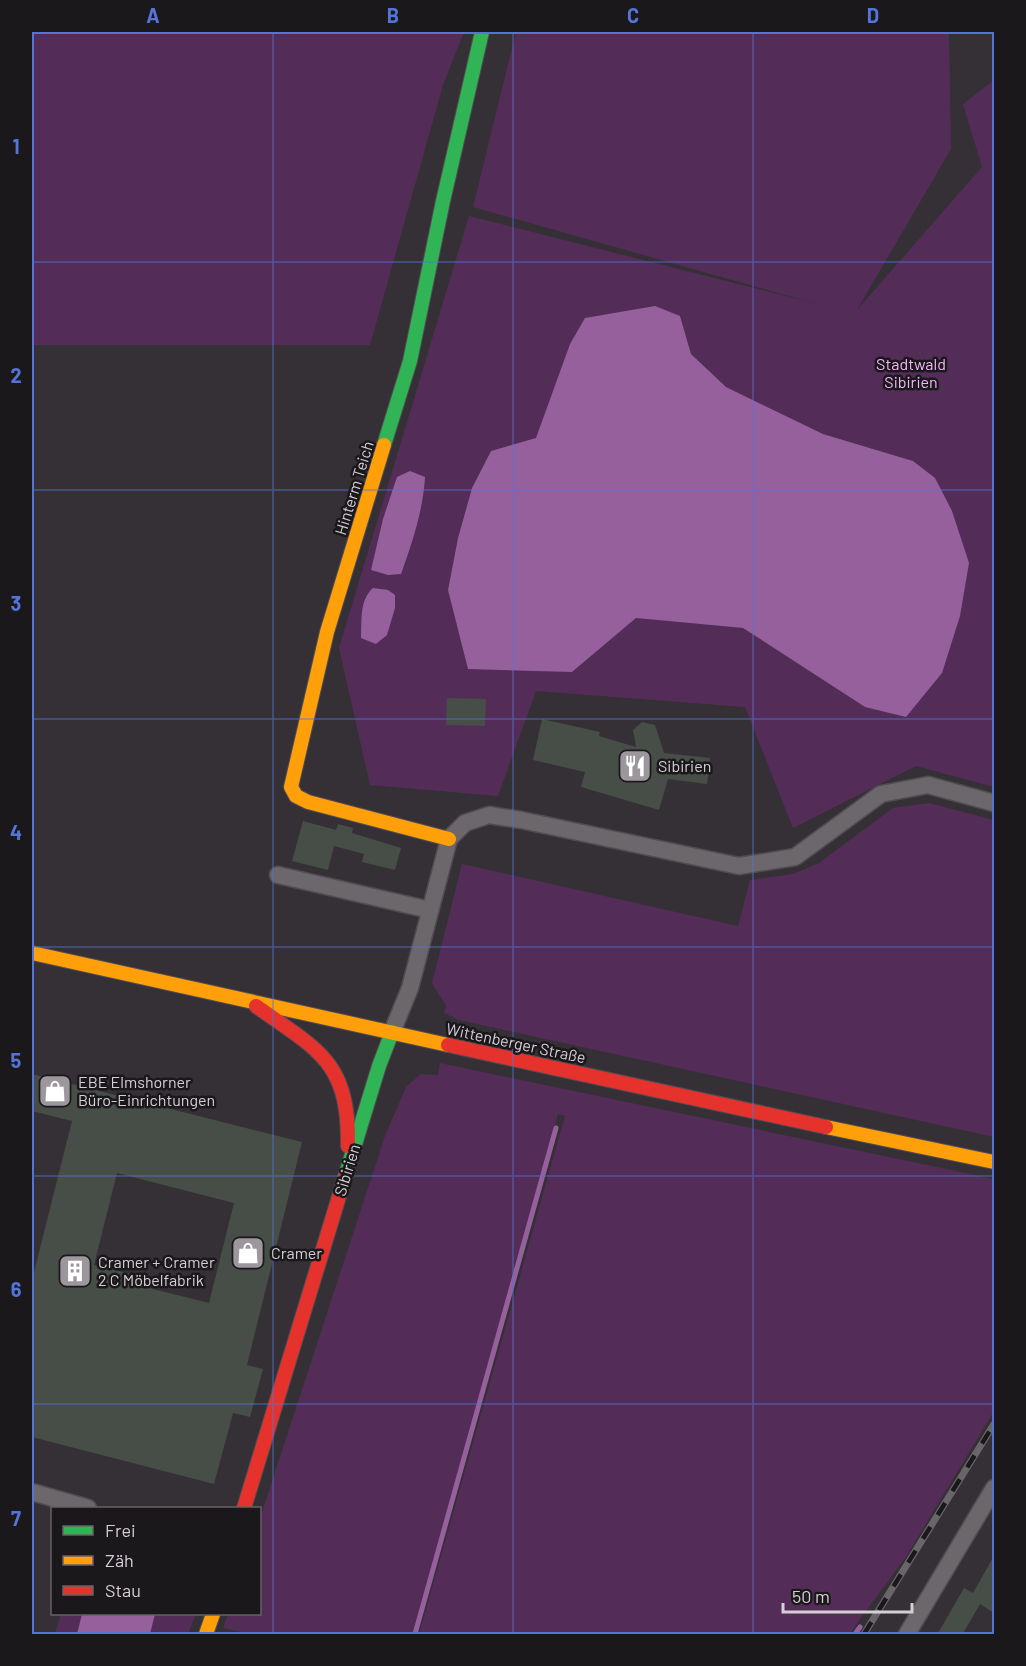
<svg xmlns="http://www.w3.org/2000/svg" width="1026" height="1666" viewBox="0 0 1026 1666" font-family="Barlow,sans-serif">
	<rect width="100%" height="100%" fill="#353035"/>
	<g fill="#532d58" fill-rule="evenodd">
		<path d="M 32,32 L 464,32 L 443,85 L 370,345 L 32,345 Z"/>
		<path d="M 516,32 L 949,32 L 951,149 L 857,310 L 982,167 L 963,104 L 994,80 L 994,787 L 916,766 L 793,828 L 745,707 L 536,691 L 498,796 L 370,785 L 339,648 L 469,216 L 817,304 L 473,207 ZM 680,316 L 691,354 L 726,387 L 823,434 L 913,461 L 865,707 L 743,628 L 636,618 L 572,672 L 448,590 L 458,538 L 472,488 L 491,451 L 536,439 L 570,344 Z"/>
		<path d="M 929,803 L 994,820 L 994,1137 L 459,1020 L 444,1013 L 446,1006 L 432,983 L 462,864 L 738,926 L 750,880 L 793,874 L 819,863 L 893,808 Z"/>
		<path d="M 440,1063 L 994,1179 L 994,1411 L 906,1557 L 860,1619 L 850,1634 L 419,1634 L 565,1116 L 558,1114 L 413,1634 L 250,1634 L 223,1628 L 228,1614 L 260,1614 L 260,1518 L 385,1136 L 406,1087 L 421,1074 L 438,1075 Z"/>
		<path d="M 61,1614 L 196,1614 L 188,1634 L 55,1634 Z"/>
	</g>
	<g fill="#96609d">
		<path d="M 655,306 L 680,316 L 691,354 L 726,387 L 823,434 L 913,461 L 935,478 L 952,511 L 969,563 L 960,616 L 942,673 L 906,717 L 865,707 L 743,628 L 636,618 L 572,672 L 468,669 L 448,590 L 458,538 L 472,488 L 491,451 L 536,438 L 570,344 L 585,318 Z"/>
		<path d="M 410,471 L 425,477 C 423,511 412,543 401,574 L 388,575 L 371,570 L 383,519 L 397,477 Z"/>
		<path d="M 373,588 L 388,590 L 395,595 L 395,608 L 387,635 L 376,644 L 361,638 C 362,622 359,600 373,588 Z"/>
		<path d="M 82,1614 L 155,1614 L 150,1634 L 77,1634 Z"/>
	</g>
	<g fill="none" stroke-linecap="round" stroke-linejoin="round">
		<g stroke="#96609d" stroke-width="5">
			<path d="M 415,1634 L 556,1128"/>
			<path d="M 855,1634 L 860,1627"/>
		</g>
	</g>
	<g fill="#464e47" fill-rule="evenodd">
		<path d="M 447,698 L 486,699 L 485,726 L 446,725 Z"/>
		<path d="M 542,719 L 600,732 L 599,736 L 636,747 L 633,730 L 642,722 L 655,725 L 664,753 L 710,758 L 707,784 L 668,779 L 659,810 L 581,787 L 585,772 L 533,760 Z"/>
		<path d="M 303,821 L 336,830 L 338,824 L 353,828 L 352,833 L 401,848 L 395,870 L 362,862 L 364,854 L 334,846 L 328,870 L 292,861 Z"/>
		<path d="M 32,1074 L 302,1142 L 247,1365 L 263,1369 L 250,1417 L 233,1413 L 214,1484 L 32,1437 L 32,1280 L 72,1121 L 32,1111 ZM 117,1173 L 234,1203 L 209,1303 L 137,1285 L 139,1276 L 94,1265 Z"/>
		<path d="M 994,1556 L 994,1613 L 980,1604 L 962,1635 L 937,1635 L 964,1588 L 973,1593 Z"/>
	</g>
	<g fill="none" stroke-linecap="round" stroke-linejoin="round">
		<g stroke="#514c51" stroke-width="19">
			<g id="street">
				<path d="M 278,875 L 430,910"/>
				<path d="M 392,1032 L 410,988 L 449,839 L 465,823 L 489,815 L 521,820 L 739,866 L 795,857 L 881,794 L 928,785 L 994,803"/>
				<path d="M 32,1492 L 88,1508"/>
				<path d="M 907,1634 L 994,1488"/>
			</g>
		</g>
		<g stroke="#514c51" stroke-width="16">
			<g id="fast">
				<path d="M 384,445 L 410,361 L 443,201 L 482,32"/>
				<path d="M 345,1177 L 379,1066 L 392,1032"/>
			</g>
		</g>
		<g stroke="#514c51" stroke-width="16">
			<g id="slow">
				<path d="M 384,445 L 327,632 L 291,787 L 296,796 L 308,802 L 449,839"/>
				<path d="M 32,953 L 448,1045"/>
				<path d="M 826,1127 L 994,1162"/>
				<path d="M 206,1634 L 213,1614"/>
			</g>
		</g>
		<g stroke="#514c51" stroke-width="16">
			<g id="jam">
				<path d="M 256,1006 C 319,1051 349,1061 348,1146"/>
				<path d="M 448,1045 L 826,1127"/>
				<path d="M 244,1508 L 345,1177"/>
			</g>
		</g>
		<use href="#street" stroke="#6b676b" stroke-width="16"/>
		<use href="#fast" stroke="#30b455" stroke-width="14"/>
		<use href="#slow" stroke="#ff9f0a" stroke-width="14"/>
		<use href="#jam" stroke="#e5322d" stroke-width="14"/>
		<g stroke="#696669" stroke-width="7">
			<path id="rail" d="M 864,1634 L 994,1424"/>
		</g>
		<use href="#rail" stroke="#1b181c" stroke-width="4.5" stroke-dasharray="14" stroke-linecap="butt"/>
	</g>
	<path fill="none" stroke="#5475d7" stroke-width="1.5" stroke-opacity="0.55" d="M 273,32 L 273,1634M 513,32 L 513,1634M 753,32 L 753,1634M 32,262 L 994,262M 32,490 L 994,490M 32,719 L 994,719M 32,947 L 994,947M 32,1176 L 994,1176M 32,1404 L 994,1404"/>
	<defs>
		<g id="restaurant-square" transform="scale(1.725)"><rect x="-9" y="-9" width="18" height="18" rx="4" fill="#9c979c" stroke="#1b181c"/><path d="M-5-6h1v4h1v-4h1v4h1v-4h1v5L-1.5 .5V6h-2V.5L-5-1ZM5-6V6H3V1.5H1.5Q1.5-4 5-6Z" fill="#fff"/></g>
		<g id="shop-square" transform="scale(1.725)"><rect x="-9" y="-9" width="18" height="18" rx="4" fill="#9c979c" stroke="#1b181c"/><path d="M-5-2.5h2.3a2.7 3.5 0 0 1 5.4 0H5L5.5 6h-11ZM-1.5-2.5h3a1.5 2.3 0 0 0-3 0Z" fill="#fff"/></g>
		<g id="building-square" transform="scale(1.725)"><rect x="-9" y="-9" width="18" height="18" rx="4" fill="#9c979c" stroke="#1b181c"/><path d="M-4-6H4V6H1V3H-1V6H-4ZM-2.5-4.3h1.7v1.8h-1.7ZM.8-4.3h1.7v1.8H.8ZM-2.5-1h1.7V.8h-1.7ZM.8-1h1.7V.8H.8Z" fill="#fff"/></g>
	</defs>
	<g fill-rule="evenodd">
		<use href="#restaurant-square" x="635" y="766"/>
		<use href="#shop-square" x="55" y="1091"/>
		<use href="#shop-square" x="248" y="1253"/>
		<use href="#building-square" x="75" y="1271"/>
	</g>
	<g text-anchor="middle" stroke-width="5" stroke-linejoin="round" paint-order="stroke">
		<g font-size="16" fill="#f5b5fc" stroke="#1b181c">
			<text x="911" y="370">Stadtwald<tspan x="911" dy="18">Sibirien</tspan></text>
		</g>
		<g font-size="16" fill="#d4cfd4" stroke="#1b181c">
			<text transform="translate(354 488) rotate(-73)" y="6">Hinterm Teich</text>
			<text transform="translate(516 1043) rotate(12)" y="6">Wittenberger Straße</text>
			<text transform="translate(347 1170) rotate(-73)" y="6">Sibirien</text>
		</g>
		<g font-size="16" fill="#d4cfd4" stroke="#1b181c" text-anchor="start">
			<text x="658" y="772">Sibirien</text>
			<text x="78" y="1088">EBE Elmshorner<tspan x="78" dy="18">Büro-Einrichtungen</tspan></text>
			<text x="271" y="1259">Cramer</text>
			<text x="98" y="1268">Cramer + Cramer<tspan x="98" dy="18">2 C Möbelfabrik</tspan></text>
		</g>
	</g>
	<rect width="1026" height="1666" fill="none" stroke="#1b181c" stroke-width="66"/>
	<rect x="51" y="1507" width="210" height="108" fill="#1b181c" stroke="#656166" stroke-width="1.5"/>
	<rect x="63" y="1526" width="30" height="9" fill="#30b455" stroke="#656166" stroke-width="1.5"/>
	<text x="105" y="1537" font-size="18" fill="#d4cfd4">Frei</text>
	<rect x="63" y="1556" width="30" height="9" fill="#ff9f0a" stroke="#656166" stroke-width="1.5"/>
	<text x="105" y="1567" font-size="18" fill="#d4cfd4">Zäh</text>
	<rect x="63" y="1586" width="30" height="9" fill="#e5322d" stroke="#656166" stroke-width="1.5"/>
	<text x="105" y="1597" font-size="18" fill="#d4cfd4">Stau</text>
	<path d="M783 1603v9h129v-9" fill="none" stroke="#d4cfd4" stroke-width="3"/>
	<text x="792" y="1603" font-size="18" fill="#d4cfd4" stroke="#1b181c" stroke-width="4.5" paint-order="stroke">50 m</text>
	<rect x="33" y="33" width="960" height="1600" fill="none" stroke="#5475d7" stroke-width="2"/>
	<g font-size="20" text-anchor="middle" font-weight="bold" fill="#5475d7">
		<text x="153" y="23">A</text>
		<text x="393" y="23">B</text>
		<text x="633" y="23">C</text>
		<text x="873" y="23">D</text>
		<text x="16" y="154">1</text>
		<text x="16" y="383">2</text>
		<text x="16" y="611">3</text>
		<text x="16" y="840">4</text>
		<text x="16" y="1068">5</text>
		<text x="16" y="1297">6</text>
		<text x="16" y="1526">7</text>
	</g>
</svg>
